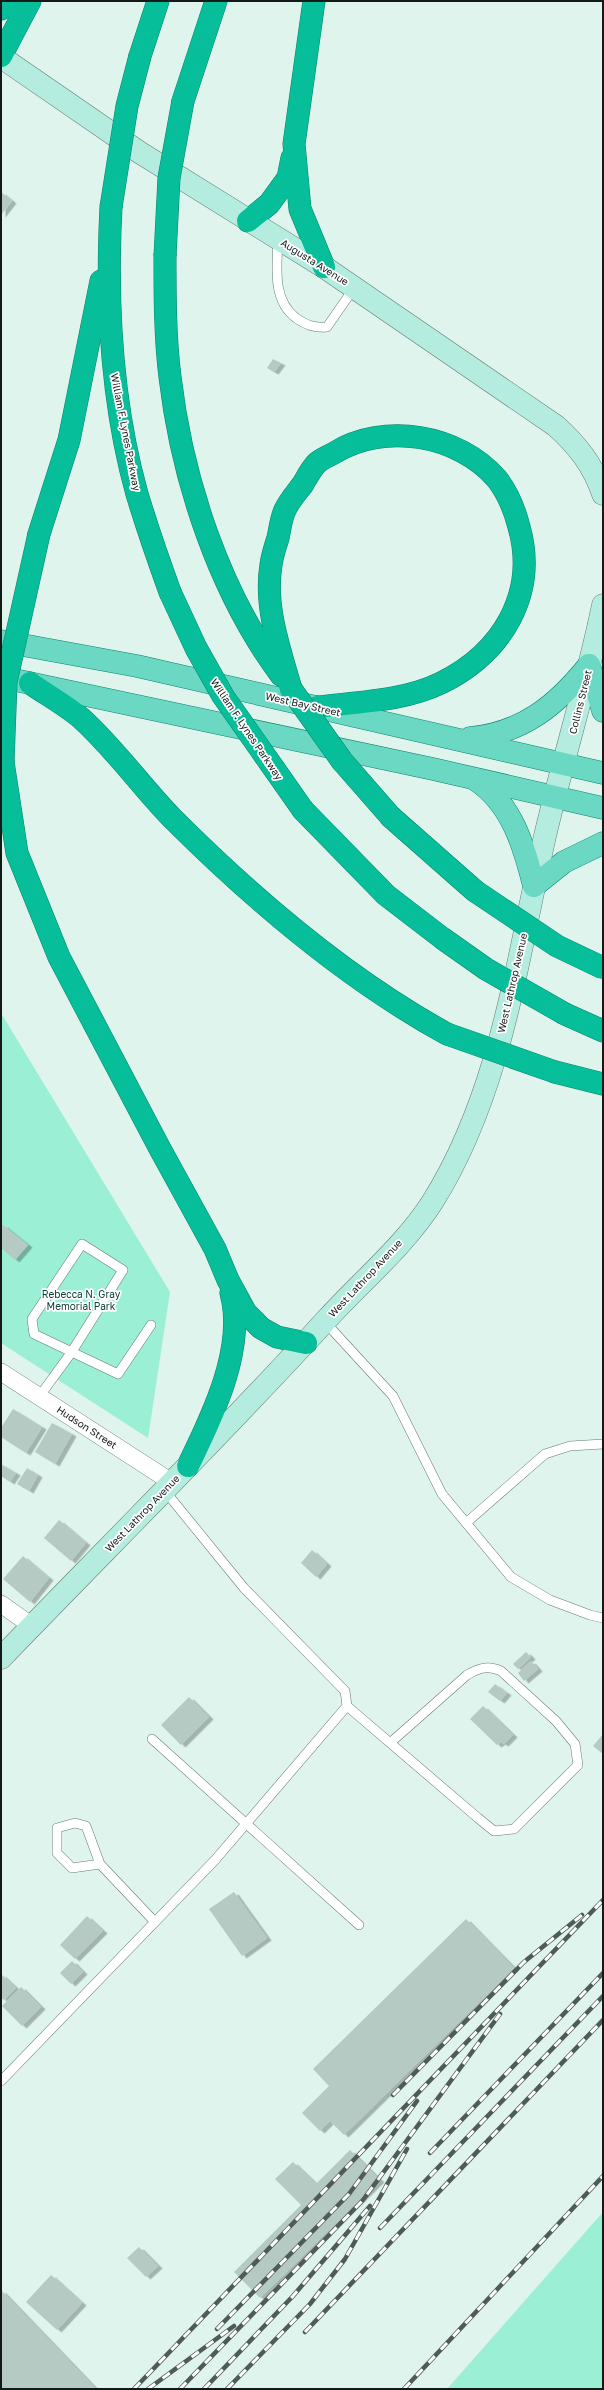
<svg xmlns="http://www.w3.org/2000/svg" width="604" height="2390" viewBox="0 0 604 2390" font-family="'Golos Text',sans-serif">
	<defs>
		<filter id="shadow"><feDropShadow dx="4.5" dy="2.5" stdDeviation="0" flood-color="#0004"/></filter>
	</defs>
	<rect width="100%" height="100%" fill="#def4ec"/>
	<g fill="#9befd5">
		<path d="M 1,1013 L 170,1292 L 148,1438 L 1,1343 Z"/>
		<path d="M 603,2212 L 603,2389 L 447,2389 Z"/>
	</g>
	<g fill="#b4cac2" filter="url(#shadow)">
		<path d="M 1,192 L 12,201 L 1,215 Z"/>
		<path d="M 273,359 L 281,363 L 274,372 L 267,368 Z"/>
		<path d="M 3,1225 L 28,1245 L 15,1260 L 1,1248 L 1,1228 Z"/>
		<path d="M 13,1409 L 42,1427 L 26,1453 L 1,1437 L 1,1428 Z"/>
		<path d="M 52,1423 L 72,1434 L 55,1464 L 35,1452 Z"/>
		<path d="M 1,1464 L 16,1473 L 10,1482 L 1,1476 Z"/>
		<path d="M 27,1468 L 38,1475 L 29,1491 L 17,1484 Z"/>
		<path d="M 59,1520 L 86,1543 L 71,1561 L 44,1538 Z"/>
		<path d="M 312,1550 L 327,1564 L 316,1577 L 301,1563 Z"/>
		<path d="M 23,1556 L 49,1578 L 30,1602 L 3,1579 Z"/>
		<path d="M 526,1652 L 531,1657 L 518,1669 L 513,1664 Z"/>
		<path d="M 531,1661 L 538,1669 L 524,1681 L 518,1673 Z"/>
		<path d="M 495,1684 L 507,1693 L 500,1701 L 488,1692 Z"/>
		<path d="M 189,1697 L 209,1717 L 181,1745 L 161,1725 Z"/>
		<path d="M 483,1706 L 513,1735 L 504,1744 L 501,1742 L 497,1745 L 470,1719 Z"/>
		<path d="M 603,1734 L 603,1754 L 593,1746 Z"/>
		<path d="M 234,1892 L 267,1938 L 242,1956 L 209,1909 Z"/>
		<path d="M 87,1916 L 103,1931 L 75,1959 L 60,1945 Z"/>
		<path d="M 466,1919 L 514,1968 L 344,2135 L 330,2121 L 320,2131 L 302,2113 L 329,2086 L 313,2069 Z"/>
		<path d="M 72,1961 L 83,1972 L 71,1984 L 60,1973 Z"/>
		<path d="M 1,1974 L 16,1988 L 4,2000 L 1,1998 Z"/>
		<path d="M 21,1987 L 41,2007 L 22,2026 L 2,2006 Z"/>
		<path d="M 350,2150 L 380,2180 L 260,2298 L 234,2272 L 301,2205 L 275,2179 L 293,2162 L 316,2184 Z"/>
		<path d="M 139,2247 L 158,2266 L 146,2277 L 127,2258 Z"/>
		<path d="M 51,2275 L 82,2303 L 57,2330 L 26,2302 Z"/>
		<path d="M 1,2290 L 96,2389 L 1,2389 Z"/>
	</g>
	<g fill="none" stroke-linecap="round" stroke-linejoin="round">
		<g stroke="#667a73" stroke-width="10">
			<g id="lane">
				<path d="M 278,240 C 277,267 272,300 296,318 C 306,325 314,328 327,327 L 354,288"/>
				<path d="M 325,1322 L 393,1396 L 442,1494 L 511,1577 L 550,1600 L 590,1615 L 603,1618"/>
				<path d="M 39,1397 L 71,1353 L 123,1270 L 82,1244 L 32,1319 L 34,1334 L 118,1374 L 151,1325"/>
				<path d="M 466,1523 L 545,1454 L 570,1446 L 603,1444"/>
				<path d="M 347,1706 L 478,1818 L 494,1831 L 514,1829 L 578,1765 L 575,1744 L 556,1721 L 501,1671 C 488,1665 479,1668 467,1675 L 390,1743"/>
				<path d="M 152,1739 L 359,1925"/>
				<path d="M 100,1864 L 72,1868 L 57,1853 L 57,1828 L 75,1823 L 86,1826 L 100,1864 L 154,1921"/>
				<path d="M 1,2081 L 215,1860 L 347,1706 L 345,1691 L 244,1588 L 165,1491"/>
			</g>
		</g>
		<g stroke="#667a73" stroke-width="18">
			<g id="street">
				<path d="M 1,1372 L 173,1483"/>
				<path d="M 1,1604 L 32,1626"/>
			</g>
		</g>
		<g stroke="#667a73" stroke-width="23">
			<g id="secondary">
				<path d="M 1,57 L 139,152 L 324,267 L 556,426 C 578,446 593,465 603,494"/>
				<path d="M 1,1658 C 110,1545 222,1434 328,1318 C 362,1281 406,1244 433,1201 C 501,1092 517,960 545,836 C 563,759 587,683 603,605"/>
			</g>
		</g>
		<g stroke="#0a846c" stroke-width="23">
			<g id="primary">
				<path d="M 1,641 L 137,666 L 603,773"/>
				<path d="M 589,665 L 603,711"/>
				<path d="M 1,677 L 433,769 L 603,808"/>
				<path d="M 470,738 C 523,733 557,705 589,665"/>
				<path d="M 476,780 C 512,804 524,846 534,886 L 564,862 L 603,843"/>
			</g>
		</g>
		<g stroke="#0a846c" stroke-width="23">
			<g id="highway">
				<path d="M 314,1 L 294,144 L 300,209 L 324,267"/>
				<path d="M 1,9 L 15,1"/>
				<path d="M 1,56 L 30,1"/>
				<path d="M 140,56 L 158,1"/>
				<path d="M 183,101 L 216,1"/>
				<path d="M 111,207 C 106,303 111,401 137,494 C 147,527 158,559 170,592"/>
				<path d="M 248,221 L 269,204 L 288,178 L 292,158"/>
				<path d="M 165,256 C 165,296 165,337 170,377 C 182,479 219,592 281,675"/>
				<path d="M 39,534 L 69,440 L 101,281"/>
				<path d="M 30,683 C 47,695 67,706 82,719 C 115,749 141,786 172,818 C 254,900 345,978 447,1034"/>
				<path d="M 291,689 C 280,650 264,607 271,565 C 272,556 275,547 278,538 C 280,529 281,518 285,510 C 289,501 297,492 303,484 C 307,477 311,469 317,463 C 321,459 329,456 334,453 C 384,422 458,434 497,479 C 507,492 515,511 519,527 C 538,594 502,653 441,683 C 404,701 359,702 318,707"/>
				<path d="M 3,762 L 17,853 L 59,957 L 159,1147 L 215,1249 L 228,1280 L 246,1313 L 261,1328 L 277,1337 L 306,1343"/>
				<path d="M 303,810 L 386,895 L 442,938"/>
				<path d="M 391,817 L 475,891"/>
				<path d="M 565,1014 L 603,1031"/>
				<path d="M 555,1072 L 603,1084"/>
				<path d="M 188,1466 C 212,1417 246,1348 231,1293"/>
			</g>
		</g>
		<use href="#lane" stroke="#fff" stroke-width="9"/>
		<use href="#street" stroke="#fff" stroke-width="17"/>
		<use href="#secondary" stroke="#b4ece0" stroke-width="22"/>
		<use href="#primary" stroke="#6ad8c2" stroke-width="22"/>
		<use href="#highway" stroke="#06be99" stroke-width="22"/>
		<g stroke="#4f5b57" stroke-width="4.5">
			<g id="rail">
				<path d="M 393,2095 L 524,1962 L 582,1915"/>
				<path d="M 430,2153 L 603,1973"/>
				<path d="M 380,2228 L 603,1996"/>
				<path d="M 217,2329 L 349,2194 L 417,2101"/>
				<path d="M 305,2332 L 603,2020"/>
				<path d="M 134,2389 L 603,1900"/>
				<path d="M 148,2389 L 234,2326"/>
				<path d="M 180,2389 L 363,2200 L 500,2014"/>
				<path d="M 204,2389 L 293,2296 L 370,2206"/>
				<path d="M 227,2389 L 310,2304 L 345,2259 L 407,2149"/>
				<path d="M 404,2389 L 603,2176"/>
			</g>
		</g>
		<use href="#rail" stroke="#fff" stroke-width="3" stroke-dasharray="9" stroke-linecap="butt"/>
		<g stroke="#0a846c" stroke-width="23" stroke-linecap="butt">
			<g id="highway-bridge">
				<path d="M 111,207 L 127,106 L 140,56"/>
				<path d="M 165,256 L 169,178 L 183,101"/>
				<path d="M 170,592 L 196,648 L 223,696 L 303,810"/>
				<path d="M 291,689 L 342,761 L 391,817"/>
				<path d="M 3,762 L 6,682 L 39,534"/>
				<path d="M 475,891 L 557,946 L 603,968"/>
				<path d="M 442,938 L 486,969 L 565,1014"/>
				<path d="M 447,1034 L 555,1072"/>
			</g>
		</g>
		<use href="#highway-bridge" stroke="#06be99" stroke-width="22"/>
	</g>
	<g text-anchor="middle" stroke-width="3.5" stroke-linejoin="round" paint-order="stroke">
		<g font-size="10" fill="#121917" stroke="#fff">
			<text transform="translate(315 262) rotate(32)" y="4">Augusta Avenue</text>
			<text transform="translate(126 432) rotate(79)" y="4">William F. Lynes Parkway</text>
			<text transform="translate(580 702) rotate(-76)" y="4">Collins Street</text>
			<text transform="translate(303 704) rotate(13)" y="4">West Bay Street</text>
			<text transform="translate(247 729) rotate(56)" y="4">William F. Lynes Parkway</text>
			<text transform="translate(512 983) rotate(-77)" y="4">West Lathrop Avenue</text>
			<text transform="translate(365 1278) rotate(-47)" y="4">West Lathrop Avenue</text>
			<text transform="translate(87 1427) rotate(33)" y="4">Hudson Street</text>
			<text transform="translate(142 1513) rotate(-46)" y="4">West Lathrop Avenue</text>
		</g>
		<g font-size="10" fill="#0f4235" stroke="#fff">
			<text x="81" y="1298">Rebecca N. Gray<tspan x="81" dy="12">Memorial Park</tspan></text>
		</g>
	</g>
	<rect width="604" height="2390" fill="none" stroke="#121917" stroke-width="4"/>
</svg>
